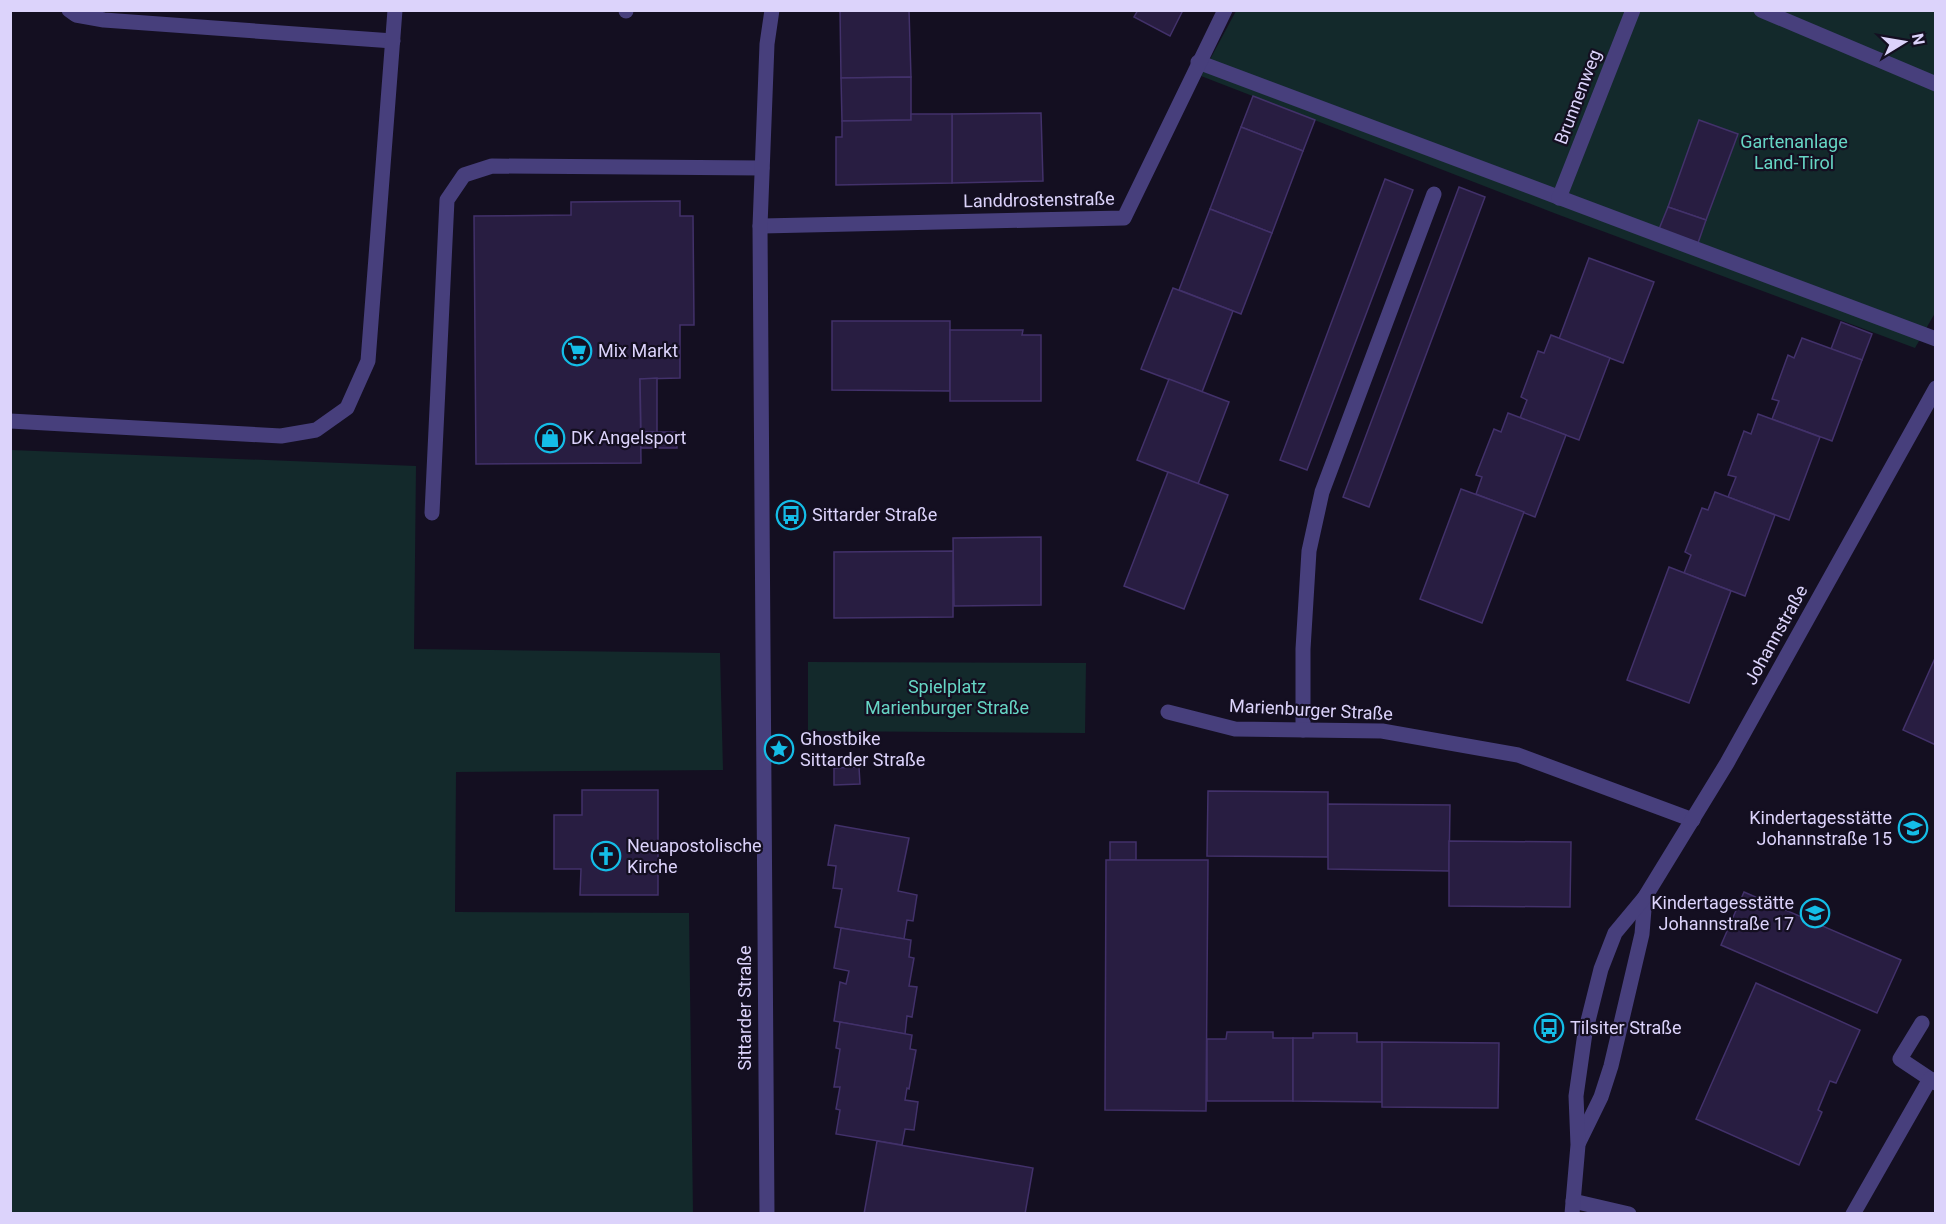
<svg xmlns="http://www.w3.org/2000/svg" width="1946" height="1224" viewBox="0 0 1946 1224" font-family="Roboto,sans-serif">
	<rect width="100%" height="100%" fill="#140f21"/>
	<g fill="#13292b">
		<path d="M 1236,11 L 1935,11 L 1935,313 L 1915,348 L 1554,213 L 1201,76 Z"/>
		<path d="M 11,450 L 416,466 L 414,649 L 720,653 L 723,770 L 456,772 L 455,912 L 689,913 L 693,1213 L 11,1213 Z"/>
		<path d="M 808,662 L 1086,663 L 1085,733 L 808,731 Z"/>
	</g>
	<g fill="#281d41" stroke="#42316a" stroke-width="1.5">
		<path d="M 840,10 L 909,10 L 911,77 L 841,78 Z"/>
		<path d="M 1138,10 L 1183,10 L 1170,36 L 1134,17 Z"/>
		<path d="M 911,77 L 911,120 L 842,121 L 841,78 Z"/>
		<path d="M 1253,96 L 1315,120 L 1303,151 L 1241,127 Z"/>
		<path d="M 1041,113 L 1043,181 L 952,183 L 952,114 Z"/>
		<path d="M 911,114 L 952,114 L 952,183 L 836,185 L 836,137 L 842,137 L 842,121 L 911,120 Z"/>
		<path d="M 1699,120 L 1738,134 L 1706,220 L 1668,207 Z"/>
		<path d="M 1241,127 L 1303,151 L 1272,233 L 1210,209 Z"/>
		<path d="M 1385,179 L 1413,190 L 1307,470 L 1280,460 Z"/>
		<path d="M 1459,187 L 1485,197 L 1369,507 L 1343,497 Z"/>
		<path d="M 680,201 L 680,216 L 693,216 L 694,325 L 680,325 L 680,378 L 640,379 L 641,463 L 476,464 L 474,216 L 571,215 L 571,202 Z"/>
		<path d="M 1668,207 L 1706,220 L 1698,243 L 1659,229 Z"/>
		<path d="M 1210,209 L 1272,233 L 1241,314 L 1179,290 Z"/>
		<path d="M 1589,258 L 1654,282 L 1623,363 L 1559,339 Z"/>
		<path d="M 1173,288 L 1233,311 L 1202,392 L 1141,369 Z"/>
		<path d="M 832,321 L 950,321 L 950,391 L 832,390 Z"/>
		<path d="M 1841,322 L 1872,334 L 1862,360 L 1831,349 Z"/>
		<path d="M 950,330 L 1023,330 L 1022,335 L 1041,335 L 1041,401 L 950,401 Z"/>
		<path d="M 1551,335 L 1610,358 L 1579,440 L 1520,418 L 1527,400 L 1521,397 L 1538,351 L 1544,353 Z"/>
		<path d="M 1802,338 L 1862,360 L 1832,441 L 1772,419 L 1779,401 L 1772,399 L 1788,355 L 1794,358 Z"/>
		<path d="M 657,378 L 657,432 L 641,432 L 640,379 Z"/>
		<path d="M 1169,379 L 1229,402 L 1198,484 L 1137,460 Z"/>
		<path d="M 1508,413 L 1566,435 L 1535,517 L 1476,494 L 1482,477 L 1476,475 L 1494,429 L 1501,432 Z"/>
		<path d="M 1758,414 L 1820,437 L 1789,520 L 1728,497 L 1736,477 L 1728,475 L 1744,431 L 1751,434 Z"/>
		<path d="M 641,432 L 676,432 L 677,448 L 641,448 Z"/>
		<path d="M 1168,472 L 1228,495 L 1184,609 L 1124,586 Z"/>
		<path d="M 1461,489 L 1524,512 L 1482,623 L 1420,599 Z"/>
		<path d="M 1715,492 L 1775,515 L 1745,596 L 1684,573 L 1691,555 L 1685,552 L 1702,508 L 1708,510 Z"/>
		<path d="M 1041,537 L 1041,605 L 954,606 L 953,538 Z"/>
		<path d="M 953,551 L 953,617 L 834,618 L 834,552 Z"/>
		<path d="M 1669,567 L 1731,591 L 1689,703 L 1627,680 Z"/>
		<path d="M 1936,656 L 1936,745 L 1903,730 Z"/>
		<path d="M 859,767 L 860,784 L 834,785 L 834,768 Z"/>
		<path d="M 582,790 L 658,790 L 658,895 L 580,895 L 581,869 L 554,869 L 554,815 L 582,815 Z"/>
		<path d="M 1208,791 L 1328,792 L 1328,857 L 1207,856 Z"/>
		<path d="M 1328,804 L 1450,805 L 1449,871 L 1328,869 Z"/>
		<path d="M 835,825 L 909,838 L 898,891 L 917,895 L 913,921 L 907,920 L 904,939 L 835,927 L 842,889 L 833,888 L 836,866 L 828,865 Z"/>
		<path d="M 1449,841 L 1571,842 L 1570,907 L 1449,906 Z"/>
		<rect x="1110" y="842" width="26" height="18"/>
		<path d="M 1106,860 L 1208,860 L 1206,1111 L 1105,1110 Z"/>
		<path d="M 1744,892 L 1901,960 L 1877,1013 L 1721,945 Z"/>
		<path d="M 841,928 L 911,940 L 909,957 L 914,958 L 909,986 L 917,987 L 912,1017 L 907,1016 L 905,1034 L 834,1021 L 840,982 L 846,984 L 849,971 L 834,968 Z"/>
		<path d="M 1756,983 L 1860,1030 L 1836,1083 L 1830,1081 L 1818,1110 L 1822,1112 L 1799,1165 L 1696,1119 Z"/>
		<path d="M 840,1022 L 912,1035 L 910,1049 L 916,1050 L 909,1089 L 907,1088 L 905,1100 L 918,1102 L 914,1130 L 905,1129 L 902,1145 L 836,1134 L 840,1110 L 836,1109 L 840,1087 L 834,1087 L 840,1049 L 836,1048 Z"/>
		<path d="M 1227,1032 L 1273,1032 L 1273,1038 L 1293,1038 L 1293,1101 L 1207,1101 L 1207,1039 L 1226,1039 Z"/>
		<path d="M 1313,1033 L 1357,1033 L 1357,1042 L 1382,1042 L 1382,1102 L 1293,1101 L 1293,1038 L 1313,1038 Z"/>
		<path d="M 1382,1042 L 1499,1043 L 1498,1108 L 1382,1107 Z"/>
		<path d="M 877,1141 L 1033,1168 L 1025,1214 L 864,1214 Z"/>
	</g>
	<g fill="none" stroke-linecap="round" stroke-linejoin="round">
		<g stroke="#473f7c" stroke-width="15">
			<path d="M 69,10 L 76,15 L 104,20 L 393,41"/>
			<path d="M 1761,10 L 1936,84"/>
			<path d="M 626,11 L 626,10"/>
			<path d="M 1198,62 L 1936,339"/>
			<path d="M 1559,198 L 1633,10"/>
			<path d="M 10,421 L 281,436 L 316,430 L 347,408 L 368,361 L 395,10"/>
			<path d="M 432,513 L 447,200 L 464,175 L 492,166 L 762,168"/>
			<path d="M 1303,730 L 1303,649 L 1309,551 L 1322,492 L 1434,194"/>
			<path d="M 1922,1023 L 1900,1059 L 1936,1083"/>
			<path d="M 1853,1214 L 1930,1079"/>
		</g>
		<g stroke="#473f7c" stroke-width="15">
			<path d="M 760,226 L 1124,218 L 1225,10"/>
			<path d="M 1168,712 L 1235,729 L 1382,731 L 1518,755 L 1693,820"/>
			<path d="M 1579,1142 L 1601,1097 L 1611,1066 L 1642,934 L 1645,897"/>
			<path d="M 1573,1201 L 1629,1214"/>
			<path d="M 767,1214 L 760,226 L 767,44 L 772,10"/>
			<path d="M 1572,1214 L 1578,1145 L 1576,1096 L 1585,1033 L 1601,969 L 1615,933 L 1645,897 L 1727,763 L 1936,388"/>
		</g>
	</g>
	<defs>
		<g id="supermarket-ring" transform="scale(1.5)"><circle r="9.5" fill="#140f21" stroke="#14bde7" stroke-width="1.5"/><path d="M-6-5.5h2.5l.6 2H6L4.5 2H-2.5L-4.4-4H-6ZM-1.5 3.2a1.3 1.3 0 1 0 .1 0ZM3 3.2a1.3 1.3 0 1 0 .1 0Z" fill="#14bde7"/></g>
		<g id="shop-ring" transform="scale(1.5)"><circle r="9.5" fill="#140f21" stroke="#14bde7" stroke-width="1.5"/><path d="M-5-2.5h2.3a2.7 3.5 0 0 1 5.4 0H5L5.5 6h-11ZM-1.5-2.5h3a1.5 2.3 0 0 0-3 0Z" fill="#14bde7"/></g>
		<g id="bus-ring" transform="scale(1.5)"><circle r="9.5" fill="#140f21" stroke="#14bde7" stroke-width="1.5"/><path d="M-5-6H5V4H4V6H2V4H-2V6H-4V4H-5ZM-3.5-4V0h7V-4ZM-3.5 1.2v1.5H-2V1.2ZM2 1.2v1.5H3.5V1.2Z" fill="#14bde7"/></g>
		<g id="sight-ring" transform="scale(1.5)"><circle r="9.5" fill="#140f21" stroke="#14bde7" stroke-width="1.5"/><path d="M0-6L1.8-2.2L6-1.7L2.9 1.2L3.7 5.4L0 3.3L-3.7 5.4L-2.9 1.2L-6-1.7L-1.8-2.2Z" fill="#14bde7"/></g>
		<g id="school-ring" transform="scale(1.5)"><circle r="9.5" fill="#140f21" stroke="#14bde7" stroke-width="1.5"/><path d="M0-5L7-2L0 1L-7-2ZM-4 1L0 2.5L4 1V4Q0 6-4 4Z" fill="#14bde7"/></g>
		<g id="church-ring" transform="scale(1.5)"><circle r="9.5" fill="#140f21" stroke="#14bde7" stroke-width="1.5"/><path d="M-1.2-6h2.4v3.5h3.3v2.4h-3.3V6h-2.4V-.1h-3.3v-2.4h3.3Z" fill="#14bde7"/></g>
	</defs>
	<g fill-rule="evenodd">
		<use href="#supermarket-ring" x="577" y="351"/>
		<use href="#shop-ring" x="550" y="438"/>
		<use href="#bus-ring" x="791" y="515"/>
		<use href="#sight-ring" x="779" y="749"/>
		<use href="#school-ring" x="1913" y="828"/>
		<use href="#church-ring" x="606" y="856"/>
		<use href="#school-ring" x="1815" y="913"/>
		<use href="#bus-ring" x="1549" y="1028"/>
	</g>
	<g text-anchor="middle" stroke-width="4.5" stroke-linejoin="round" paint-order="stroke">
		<g font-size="18" fill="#dcd3fb" stroke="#140f21">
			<text transform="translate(1578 97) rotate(-69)" y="6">Brunnenweg</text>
			<text transform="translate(1039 200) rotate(-1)" y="6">Landdrostenstraße</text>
			<text transform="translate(1776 635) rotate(-61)" y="6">Johannstraße</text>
			<text transform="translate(1311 710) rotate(3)" y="6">Marienburger Straße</text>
			<text transform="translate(745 1008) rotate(-90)" y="6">Sittarder Straße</text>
		</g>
		<g font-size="18" fill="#66d5c4" stroke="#140f21">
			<text x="1794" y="148">Gartenanlage<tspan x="1794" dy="21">Land-Tirol</tspan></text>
			<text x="947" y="693">Spielplatz<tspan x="947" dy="21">Marienburger Straße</tspan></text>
		</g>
		<g font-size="18" fill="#dcd3fb" stroke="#140f21" text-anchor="start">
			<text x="598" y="357">Mix Markt</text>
			<text x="571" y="444">DK Angelsport</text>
			<text x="812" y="521">Sittarder Straße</text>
			<text x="800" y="745">Ghostbike<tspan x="800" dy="21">Sittarder Straße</tspan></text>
			<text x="1892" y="824" text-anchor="end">Kindertagesstätte<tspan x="1892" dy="21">Johannstraße 15</tspan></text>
			<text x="627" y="852">Neuapostolische<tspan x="627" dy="21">Kirche</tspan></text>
			<text x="1794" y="909" text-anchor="end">Kindertagesstätte<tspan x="1794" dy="21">Johannstraße 17</tspan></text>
			<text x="1570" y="1034">Tilsiter Straße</text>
		</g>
	</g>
	<rect width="1946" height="1224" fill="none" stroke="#dcd3fb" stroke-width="24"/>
	<g transform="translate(1904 42) rotate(79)" stroke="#140f21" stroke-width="4.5" paint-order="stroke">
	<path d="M0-4.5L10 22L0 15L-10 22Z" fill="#dcd3fb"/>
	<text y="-9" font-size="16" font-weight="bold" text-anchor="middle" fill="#dcd3fb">N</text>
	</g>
</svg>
